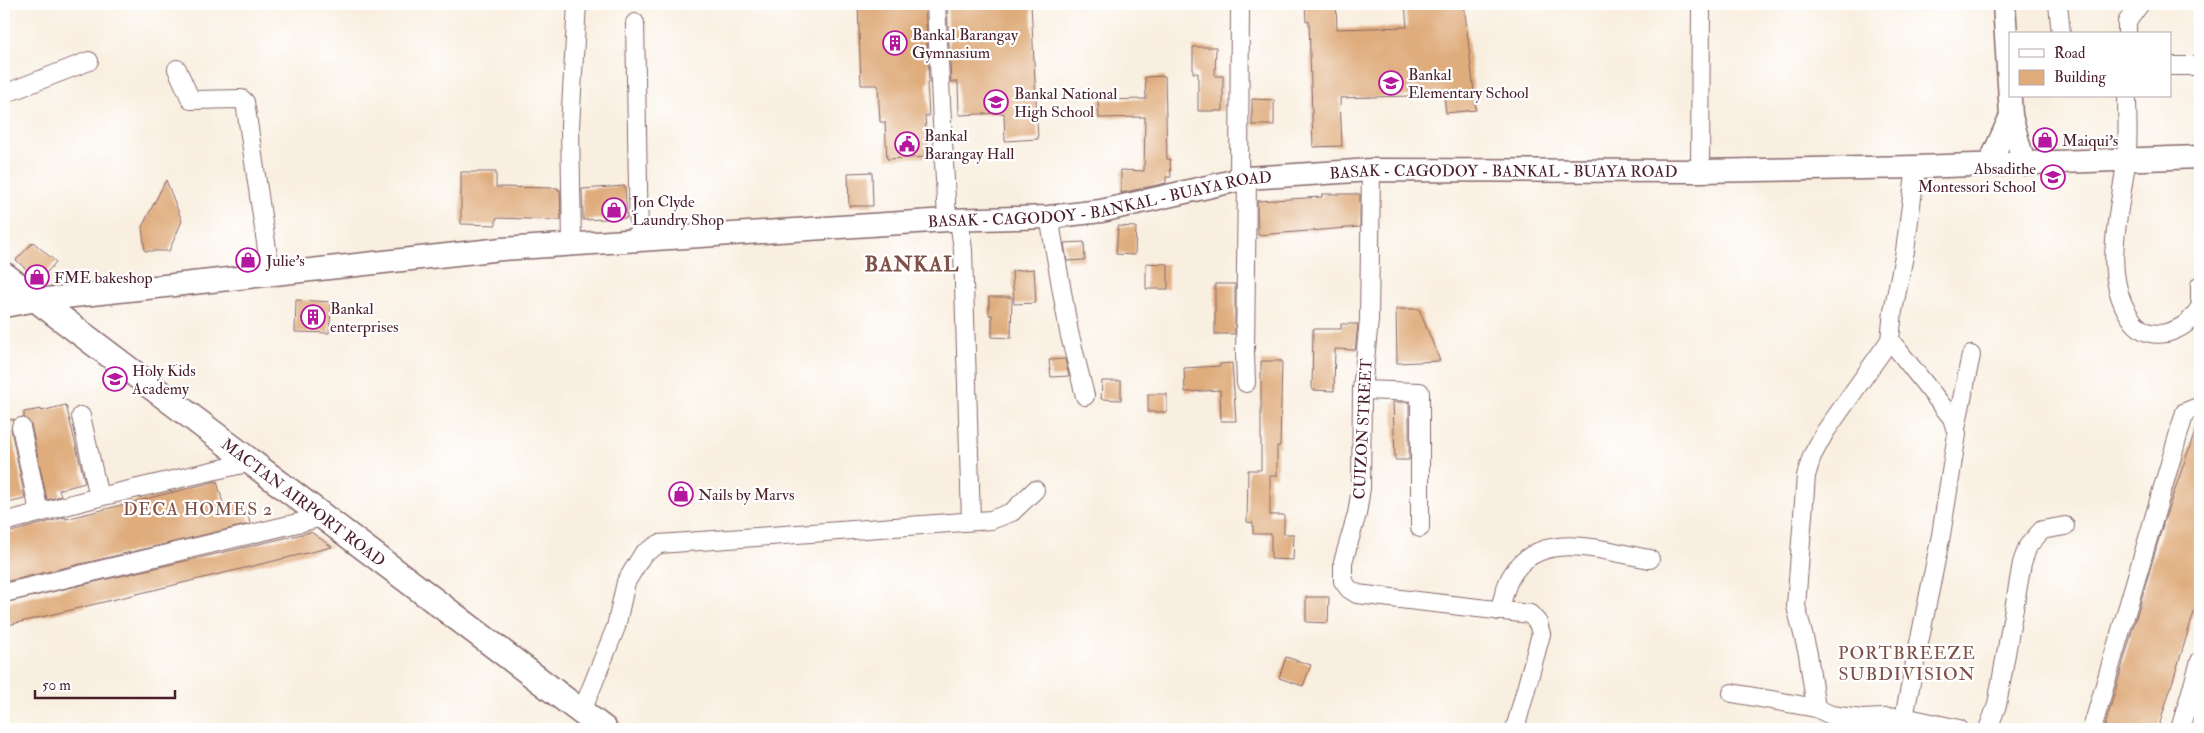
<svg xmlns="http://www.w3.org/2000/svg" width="2204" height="733" viewBox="0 0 2204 733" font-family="'IM FELL Double Pica',serif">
	<rect width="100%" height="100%" fill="#fff"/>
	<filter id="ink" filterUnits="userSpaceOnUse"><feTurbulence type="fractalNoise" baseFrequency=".02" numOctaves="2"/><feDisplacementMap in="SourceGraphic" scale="10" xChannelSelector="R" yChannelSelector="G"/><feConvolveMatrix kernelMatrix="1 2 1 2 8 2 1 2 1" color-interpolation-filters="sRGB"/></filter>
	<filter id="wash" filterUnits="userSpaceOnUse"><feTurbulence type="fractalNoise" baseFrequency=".0096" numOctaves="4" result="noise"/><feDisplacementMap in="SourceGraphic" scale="20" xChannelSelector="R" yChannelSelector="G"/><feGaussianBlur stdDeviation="1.12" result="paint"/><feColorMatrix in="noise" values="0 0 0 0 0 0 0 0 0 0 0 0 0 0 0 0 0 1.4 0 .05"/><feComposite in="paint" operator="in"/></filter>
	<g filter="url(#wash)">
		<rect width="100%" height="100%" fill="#f9efe0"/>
		<g id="blocks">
			<g fill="#dfac7c">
				<path d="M 858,4 L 925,4 L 929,83 L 927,83 L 929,116 L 925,116 L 928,157 L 887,159 L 885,122 L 880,122 L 878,85 L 861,85 Z"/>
				<path d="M 947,4 L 1031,4 L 1038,139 L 1005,141 L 1004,113 L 959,115 L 958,82 L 951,82 Z"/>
				<path d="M 1305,4 L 1336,4 L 1337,29 L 1407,27 L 1405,4 L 1464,4 L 1476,110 L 1446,113 L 1444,95 L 1340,98 L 1342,146 L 1313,147 L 1309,21 L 1306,21 Z"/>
				<path d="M 1193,47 L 1216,47 L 1215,76 L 1223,76 L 1223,111 L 1198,111 L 1198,73 L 1193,73 Z"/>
				<path d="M 1165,76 L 1167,159 L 1170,159 L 1171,177 L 1166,177 L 1166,183 L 1121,193 L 1121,170 L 1144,171 L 1145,117 L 1099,118 L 1098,100 L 1146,99 L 1145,77 Z"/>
				<path d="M 1252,99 L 1274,100 L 1274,125 L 1252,125 Z"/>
				<path d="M 461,172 L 496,172 L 496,187 L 558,188 L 558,190 L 560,190 L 561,220 L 496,218 L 496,225 L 461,224 Z"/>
				<path d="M 872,172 L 873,206 L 849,206 L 848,173 Z"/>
				<path d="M 166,180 L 182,221 L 169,251 L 145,251 L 142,227 Z"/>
				<path d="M 625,186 L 627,218 L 583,220 L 582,189 Z"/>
				<path d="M 1322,194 L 1360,194 L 1360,227 L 1258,235 L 1257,201 L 1322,197 Z"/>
				<path d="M 1118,226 L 1136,227 L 1135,255 L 1116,254 Z"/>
				<path d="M 33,242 L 56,262 L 39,281 L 16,260 Z"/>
				<path d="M 1084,242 L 1085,260 L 1067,261 L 1064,243 Z"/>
				<path d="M 1146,263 L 1168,264 L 1168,289 L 1146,289 Z"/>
				<path d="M 1034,269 L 1036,303 L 1014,304 L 1012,271 Z"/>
				<rect x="1215" y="284" width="20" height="50"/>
				<path d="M 989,297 L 1012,297 L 1011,338 L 992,337 L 992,315 L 989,315 Z"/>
				<path d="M 296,300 L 332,302 L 329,333 L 295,332 Z"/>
				<path d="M 1396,309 L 1419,309 L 1440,361 L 1397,363 Z"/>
				<path d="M 1341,324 L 1358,324 L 1355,350 L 1335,349 L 1334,391 L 1312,390 L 1313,329 L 1341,329 Z"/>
				<path d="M 1065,359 L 1069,376 L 1051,377 L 1049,360 Z"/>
				<path d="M 1261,361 L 1282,361 L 1280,446 L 1277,446 L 1277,476 L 1270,476 L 1270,515 L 1284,515 L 1284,534 L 1294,534 L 1293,560 L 1271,559 L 1271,534 L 1253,534 L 1253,523 L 1247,522 L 1248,470 L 1261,470 Z"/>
				<path d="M 1232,363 L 1236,421 L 1221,421 L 1220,390 L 1185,392 L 1184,368 L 1220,366 L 1220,364 Z"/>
				<path d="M 1102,381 L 1121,381 L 1121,400 L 1101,399 Z"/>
				<rect x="1148" y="394" width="19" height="18"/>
				<path d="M 1393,402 L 1409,402 L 1409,460 L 1395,460 Z"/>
				<path d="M 66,405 L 85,483 L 59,490 L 61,496 L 47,500 L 31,425 L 24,417 L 24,412 L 41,409 L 41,411 Z"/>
				<path d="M 14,419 L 11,429 L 25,499 L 7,503 L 4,489 L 4,421 Z"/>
				<path d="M 2198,423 L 2200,423 L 2200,593 L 2158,729 L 2104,729 L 2164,521 Z"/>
				<path d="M 217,481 L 224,507 L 245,502 L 250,524 L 4,582 L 4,534 L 66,517 L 66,519 Z"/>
				<path d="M 311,532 L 332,547 L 4,626 L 4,603 Z"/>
				<path d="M 1306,597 L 1329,597 L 1328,623 L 1306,622 Z"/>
				<path d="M 1286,657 L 1311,665 L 1303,686 L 1279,678 Z"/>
			</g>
		</g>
	</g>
	<g filter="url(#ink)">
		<use href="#blocks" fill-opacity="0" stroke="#87686a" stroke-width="1"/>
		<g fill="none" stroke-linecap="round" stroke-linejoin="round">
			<g stroke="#87686a" stroke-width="20">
				<g id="minor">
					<path d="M 936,4 L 947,220"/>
					<path d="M 2058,4 L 2061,34"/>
					<path d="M 635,23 L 639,240"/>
					<path d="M 2127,34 L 2127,22 L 2140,4"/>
					<path d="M 2170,66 L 2200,66"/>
					<path d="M 177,69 L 191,100 L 242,99 L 245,102 L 271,276"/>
					<path d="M 4,94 L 89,61"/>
					<path d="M 2127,96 C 2127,118 2129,140 2126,161 C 2121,211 2100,271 2130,317 C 2139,331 2150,336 2166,333 C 2182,329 2192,321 2200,307"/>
					<path d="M 1916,167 L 1905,251 L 1893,311 L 1890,340 L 1825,432 L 1812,456 L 1806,476 L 1796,606 L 1808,654 L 1816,708 L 1831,715 L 1862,719 L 1904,717 L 1959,729"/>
					<path d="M 1371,170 L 1369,320 L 1362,390 L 1361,488 L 1357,514 L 1343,562 L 1343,581 L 1349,589 L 1357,594 L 1530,614 L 1538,623 L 1541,634 L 1515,729"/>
					<path d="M 1700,171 L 1701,4"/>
					<path d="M 1239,180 L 1240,4"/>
					<path d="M 1049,217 L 1069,332 L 1085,396"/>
					<path d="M 959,220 L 963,250 L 971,521"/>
					<path d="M 572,244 L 570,126 L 577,4"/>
					<path d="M 2200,285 L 2200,299"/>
					<path d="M 1890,340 L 1952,418 L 1957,434 L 1941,535 L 1904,717"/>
					<path d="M 1246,383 L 1245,354 L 1247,178"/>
					<path d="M 1362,390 L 1420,392 L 1420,528"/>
					<path d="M 81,416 L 99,497"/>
					<path d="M 21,427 L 39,512"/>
					<path d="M 1956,428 L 1971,355"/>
					<path d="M 4,522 L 99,497 L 251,462"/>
					<path d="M 4,593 L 323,517"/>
					<path d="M 1499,611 C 1503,600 1505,585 1512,575 C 1541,527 1606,552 1650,559"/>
					<path d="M 1732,693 L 1816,708"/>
					<path d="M 582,711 L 616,627 L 626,582 L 643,554 L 659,544 L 991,520 L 1012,512 L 1035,490"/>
					<path d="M 1988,729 L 1997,705 L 2022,563 L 2028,546 L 2042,530 L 2065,526"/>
					<path d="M 2092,729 L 2185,412 L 2200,406"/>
					<path d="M 2180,729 L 2200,661"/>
				</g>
			</g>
			<g stroke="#87686a" stroke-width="25">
				<g id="tertiary">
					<path d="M 2004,4 L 2011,116 L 2024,164"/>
					<path d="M 1989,165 L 2011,116"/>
					<path id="s1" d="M 4,306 L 37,300 L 502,249 L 947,220 L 1049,217 L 1101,211 L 1247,178 L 1371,170 L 1700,171 L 1916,167 L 2200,157"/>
				</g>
			</g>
			<g stroke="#87686a" stroke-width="28">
				<g id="secondary">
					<path id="s2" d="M 4,275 L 604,729"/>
				</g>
			</g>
			<use href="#minor" stroke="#fff" stroke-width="18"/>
			<use href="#tertiary" stroke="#fff" stroke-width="22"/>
			<use href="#secondary" stroke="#fff" stroke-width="25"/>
		</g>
	</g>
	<defs>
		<g id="building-ring" transform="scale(1.25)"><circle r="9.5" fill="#fff" stroke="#b5179e" stroke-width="1.5"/><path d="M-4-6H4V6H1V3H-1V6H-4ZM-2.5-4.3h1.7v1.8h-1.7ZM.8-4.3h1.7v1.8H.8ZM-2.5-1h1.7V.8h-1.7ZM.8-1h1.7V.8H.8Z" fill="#b5179e"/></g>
		<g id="school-ring" transform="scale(1.25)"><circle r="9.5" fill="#fff" stroke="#b5179e" stroke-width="1.5"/><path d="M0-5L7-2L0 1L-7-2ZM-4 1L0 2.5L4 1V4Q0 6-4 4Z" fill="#b5179e"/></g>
		<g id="shop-ring" transform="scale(1.25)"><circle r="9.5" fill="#fff" stroke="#b5179e" stroke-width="1.5"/><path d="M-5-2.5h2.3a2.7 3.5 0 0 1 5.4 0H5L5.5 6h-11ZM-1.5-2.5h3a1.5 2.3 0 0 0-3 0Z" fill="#b5179e"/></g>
		<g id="civic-ring" transform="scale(1.25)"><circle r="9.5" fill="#fff" stroke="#b5179e" stroke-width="1.5"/><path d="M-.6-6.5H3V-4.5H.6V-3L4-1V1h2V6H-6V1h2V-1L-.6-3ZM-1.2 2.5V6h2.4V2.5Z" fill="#b5179e"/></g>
	</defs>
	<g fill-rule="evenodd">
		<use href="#building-ring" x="895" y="43"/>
		<use href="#school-ring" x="1391" y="83"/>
		<use href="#school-ring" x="996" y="102"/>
		<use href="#shop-ring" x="2045" y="140"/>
		<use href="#civic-ring" x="907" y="144"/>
		<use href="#school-ring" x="2053" y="177"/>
		<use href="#shop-ring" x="614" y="210"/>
		<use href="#shop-ring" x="248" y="260"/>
		<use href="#shop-ring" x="37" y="277"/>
		<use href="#building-ring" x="313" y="317"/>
		<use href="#school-ring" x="115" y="379"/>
		<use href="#shop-ring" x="681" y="494"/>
	</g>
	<g text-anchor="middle" stroke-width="4.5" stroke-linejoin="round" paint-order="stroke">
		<g font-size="16" fill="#4a1f2b" stroke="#fff" text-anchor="start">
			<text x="912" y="40">Bankal Barangay<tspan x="912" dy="18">Gymnasium</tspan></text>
			<text x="1408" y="80">Bankal<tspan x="1408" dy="18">Elementary School</tspan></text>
			<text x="1014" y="99">Bankal National<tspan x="1014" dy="18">High School</tspan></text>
			<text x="924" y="141">Bankal<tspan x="924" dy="18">Barangay Hall</tspan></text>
			<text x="2062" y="146">Maiqui's</text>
			<text x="2036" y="174" text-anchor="end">Absadithe<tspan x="2036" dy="18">Montessori School</tspan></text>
			<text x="632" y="207">Jon Clyde<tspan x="632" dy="18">Laundry Shop</tspan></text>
			<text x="266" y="266">Julie's</text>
			<text x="54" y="283">FME bakeshop</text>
			<text x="330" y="314">Bankal<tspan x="330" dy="18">enterprises</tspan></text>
			<text x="132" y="376">Holy Kids<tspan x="132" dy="18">Academy</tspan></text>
			<text x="698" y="500">Nails by Marvs</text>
		</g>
		<g font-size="16" fill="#4a1f2b" stroke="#fff">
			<text dy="6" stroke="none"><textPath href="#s1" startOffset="1508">BASAK - CAGODOY - BANKAL - BUAYA ROAD</textPath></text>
			<text dy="6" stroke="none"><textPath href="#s1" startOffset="1102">BASAK - CAGODOY - BANKAL - BUAYA ROAD</textPath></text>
			<text transform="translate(1362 429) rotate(-87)" y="6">CUIZON STREET</text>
			<text dy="6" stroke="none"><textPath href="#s2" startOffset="376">MACTAN AIRPORT ROAD</textPath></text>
		</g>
		<g font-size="18" letter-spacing="1" fill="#7e5047" stroke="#fff">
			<text x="198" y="515">DECA HOMES 2</text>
			<text x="1907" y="659">PORTBREEZE<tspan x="1907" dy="21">SUBDIVISION</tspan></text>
		</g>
		<g font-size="21" font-weight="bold" letter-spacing="1" fill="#7e5047" stroke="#fff">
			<text x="912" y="271">BANKAL</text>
		</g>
	</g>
	<rect width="2204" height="733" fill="none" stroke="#fff" stroke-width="20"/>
	<rect x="2009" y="32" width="162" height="65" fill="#ffffff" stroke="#b7a5aa"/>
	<rect x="2019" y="49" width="25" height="8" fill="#ffffff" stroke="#b7a5aa"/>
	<text x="2054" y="58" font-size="15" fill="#4a1f2b">Road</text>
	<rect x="2019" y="70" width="25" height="15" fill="#dfac7c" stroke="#b7a5aa"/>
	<text x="2054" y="82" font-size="15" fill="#4a1f2b">Building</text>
	<path d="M35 690v8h140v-8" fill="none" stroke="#4a1f2b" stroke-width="2.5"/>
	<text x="42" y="690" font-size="15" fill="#4a1f2b" stroke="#ffffff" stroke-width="4" paint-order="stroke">50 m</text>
</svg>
